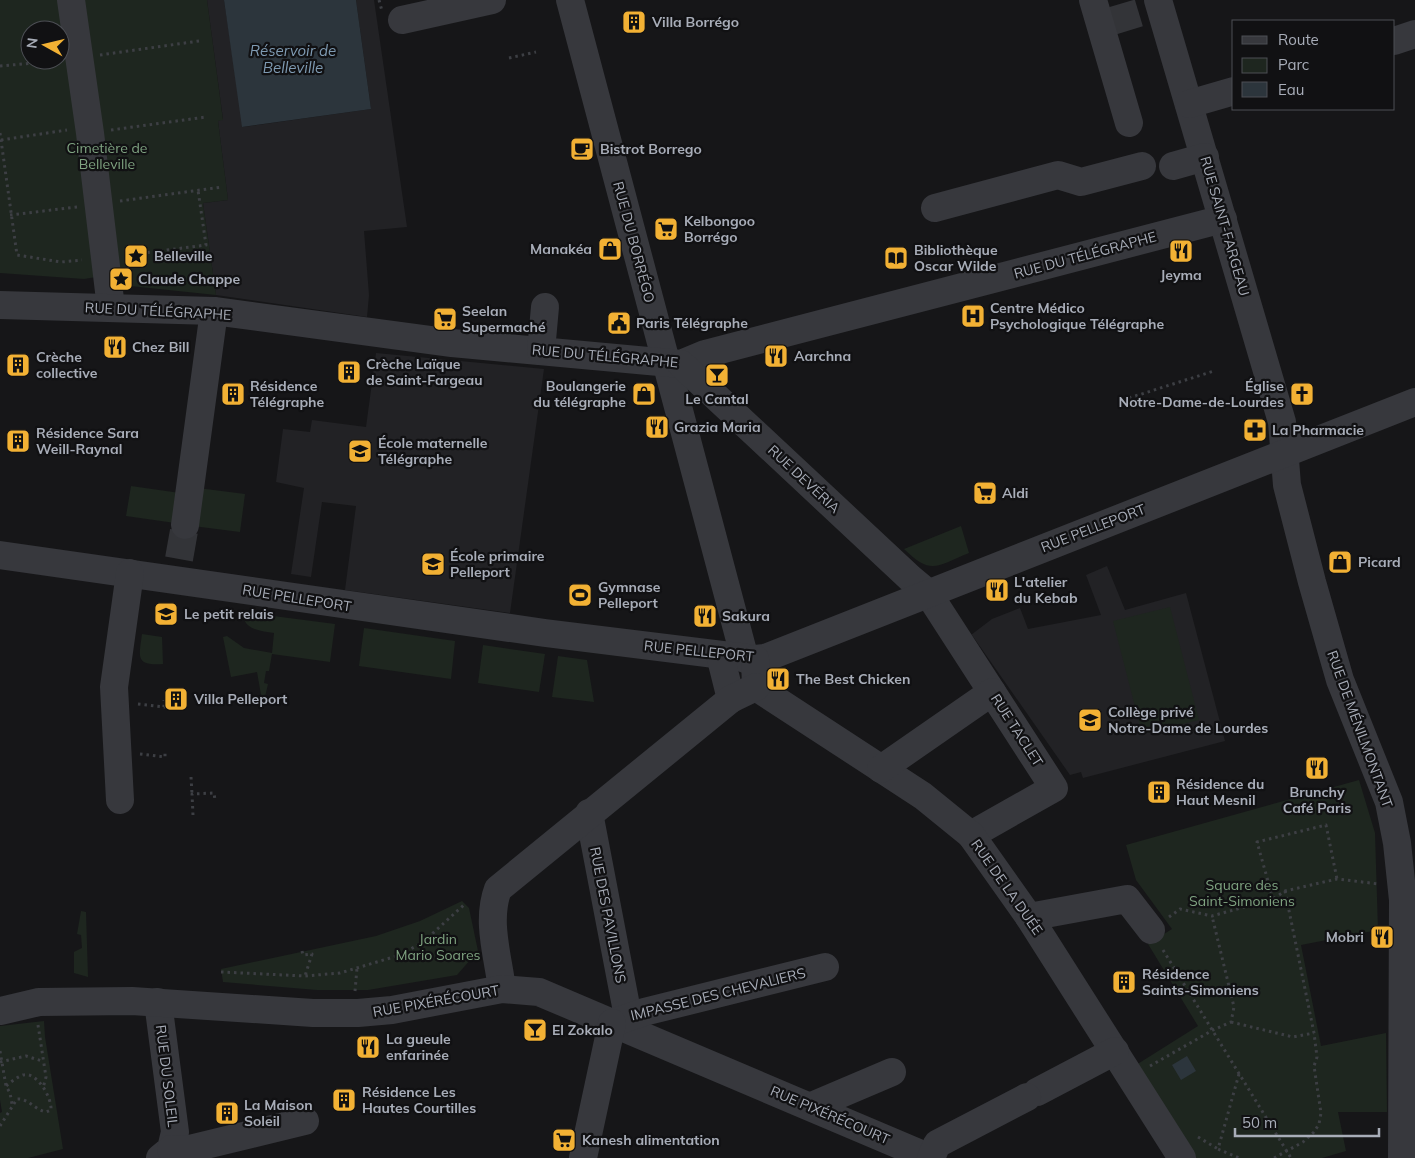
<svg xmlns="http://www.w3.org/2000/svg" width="1415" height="1158" viewBox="0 0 1415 1158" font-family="Mulish,sans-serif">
	<rect width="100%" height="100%" fill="#161618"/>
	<g fill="#222225">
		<path d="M 207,0 L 224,0 L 243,127 L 371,109 L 356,0 L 374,0 L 407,227 L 364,231 L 369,295 L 367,317 L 216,295 L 203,203 L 228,200 L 218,121 L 223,119 Z"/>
		<path d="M 376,353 L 544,369 L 510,613 L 345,590 L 356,506 L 322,502 L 311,577 L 291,574 L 304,488 L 276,482 L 283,429 L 310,432 L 312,420 L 366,427 Z"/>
		<path d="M 1107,566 L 1125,610 L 1186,593 L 1225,741 L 1083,778 L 1081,772 L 1070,775 L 972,635 L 967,638 L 992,619 L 1020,608 L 1028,629 L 1101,615 L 1086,575 Z"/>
	</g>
	<g fill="#1e261f" fill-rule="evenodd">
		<path d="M 0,0 L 207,0 L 223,120 L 218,121 L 228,200 L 203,203 L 216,295 L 121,285 L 120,273 L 84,279 L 0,273 ZM 30,30 L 60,30 L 60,60 L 30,60 Z"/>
		<path d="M 131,486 L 180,493 L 175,523 L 126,516 Z"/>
		<path d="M 198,488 L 245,494 L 240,532 L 193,526 Z"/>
		<path d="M 961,526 L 969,553 C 936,566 932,576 904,549 Z"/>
		<path d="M 1170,607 L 1199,720 L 1142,734 L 1113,621 Z"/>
		<path d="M 243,612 L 335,624 L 330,662 L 272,654 L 269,671 L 266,671 L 264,683 L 268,684 L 263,706 L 257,672 L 231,677 L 223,637 L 227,636 L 244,648 L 272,653 L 274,633 C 261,631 242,630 243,612 Z"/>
		<path d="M 364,628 L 455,641 L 451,679 L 359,666 Z"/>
		<path d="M 142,634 L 162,637 L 163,664 C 135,666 139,657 142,634 Z"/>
		<path d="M 483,645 L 545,654 L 539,692 L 478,683 Z"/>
		<path d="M 558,656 L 587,660 L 594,702 L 552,697 Z"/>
		<path d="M 1359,780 L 1375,833 L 1378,930 L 1301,945 L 1321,1046 L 1386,1033 L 1387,1112 L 1338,1112 L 1346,1151 L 1322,1158 L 1192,1158 L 1136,1065 L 1198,1026 L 1148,944 L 1172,929 L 1136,880 L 1126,845 Z"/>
		<path d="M 462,901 L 469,908 L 478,951 L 457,975 L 368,990 L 317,990 L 223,982 L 221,969 L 376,936 L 420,921 Z"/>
		<path d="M 81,911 L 86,912 L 88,977 L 74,973 L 74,952 L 82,948 L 81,935 L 77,934 Z"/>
		<path d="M 44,1021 L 45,1037 L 63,1149 L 28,1158 L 0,1158 L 0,1113 L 2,1112 L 0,1100 L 0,1026 Z"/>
	</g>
	<g fill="#2c353c">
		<path d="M 224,0 L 356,0 L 371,109 L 242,127 Z"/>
		<path d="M 1187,1056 L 1196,1071 L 1181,1080 L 1172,1065 Z"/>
	</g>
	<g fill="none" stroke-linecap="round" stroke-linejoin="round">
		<g stroke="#333438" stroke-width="28" stroke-dasharray="28 14" stroke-linecap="butt">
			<path d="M 1112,21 L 1142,12"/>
			<path d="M 179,559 L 185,525"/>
		</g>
		<g stroke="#3d3f44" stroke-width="3" stroke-dasharray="2.5 4" stroke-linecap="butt">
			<path d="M 379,0 L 382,11"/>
			<path d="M 100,55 L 199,41"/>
			<path d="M 509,58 L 536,52"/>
			<path d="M 0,66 L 57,61"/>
			<path d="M 111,130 L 206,117"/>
			<path d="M 0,133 L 17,255 L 61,262 L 82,260"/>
			<path d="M 1,140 L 67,130"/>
			<path d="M 120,201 L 222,187"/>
			<path d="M 10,215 L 77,207"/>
			<path d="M 128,255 L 206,245 L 198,190"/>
			<path d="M 1129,398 L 1214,371"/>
			<path d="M 138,704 L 164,707 L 164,700"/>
			<path d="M 140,754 L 165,757 L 165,751"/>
			<path d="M 191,777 L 192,794"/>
			<path d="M 193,815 L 192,794 L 214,793 L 215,800"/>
			<path d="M 1273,899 L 1257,842 L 1326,825 L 1337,879"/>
			<path d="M 1169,917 L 1180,909 L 1212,916 L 1273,899 L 1285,891 L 1337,879 L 1379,884"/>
			<path d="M 1163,950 L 1291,1158"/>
			<path d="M 302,951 L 303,955 L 312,954 L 305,976"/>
			<path d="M 221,972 L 305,976 L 340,973 L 397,956 L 422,943 L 466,903"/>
			<path d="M 355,991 L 357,968"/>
			<path d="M 1231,1022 L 1293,1037 L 1314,1033"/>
			<path d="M 38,1025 L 46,1077 L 43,1088"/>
			<path d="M 0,1051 L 6,1086 L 10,1093 L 12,1104"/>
			<path d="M 0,1062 L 26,1056 L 42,1061"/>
			<path d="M 1150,1066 L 1213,1030 L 1231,1022 L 1234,1007 L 1212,916"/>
			<path d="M 1239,1074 L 1218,1149 L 1239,1158"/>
			<path d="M 0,1126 L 17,1099 C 28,1098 35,1110 46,1112 L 51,1110 C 52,1098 37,1071 23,1075 C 17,1077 11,1082 6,1086"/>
			<path d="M 1198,1137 L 1218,1149"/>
			<path d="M 1274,1158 L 1303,1142 L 1314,1132 L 1319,1124 L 1321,1113 L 1314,1066 L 1317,1057 L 1314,1033 L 1285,891"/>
		</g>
		<g stroke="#37383d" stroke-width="28">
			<path d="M 71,0 L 90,133 L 111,308"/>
			<path d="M 570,0 L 745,659"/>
			<path d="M 1093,0 L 1129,123"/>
			<path d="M 1158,0 L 1282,422 L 1287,485 L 1312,582 L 1340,680 L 1389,802 L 1397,843 L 1403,900 L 1402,1158"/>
			<path d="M 402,20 L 492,0"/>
			<path d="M 1394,41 L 1415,34"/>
			<path d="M 1189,104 L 1234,91"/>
			<path d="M 1173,166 L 1205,157"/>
			<path d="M 935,208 L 1058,175 L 1081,182 L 1142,166"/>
			<path d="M 0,305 L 214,311 L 452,343 L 681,364 L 705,354 L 1223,219"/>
			<path d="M 541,351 L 545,307"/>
			<path d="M 681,364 L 910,578 L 928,593 L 1054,788 L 971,835"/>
			<path d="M 185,525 L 214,311"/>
			<path d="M 0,555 L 545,633 L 755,659 L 765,658 L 1415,402"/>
			<path d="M 720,655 L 731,699"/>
			<path d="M 755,659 L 756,687 L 923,796 L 971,835 L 1029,917 L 1182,1158"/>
			<path d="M 881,769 L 992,692"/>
			<path d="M 120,800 L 114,687 L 130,573"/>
			<path d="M 589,813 L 626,1006 L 626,1017"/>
			<path d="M 1029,917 L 1127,899 L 1151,930"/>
			<path d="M 502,989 C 498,956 486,921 498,889 L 731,699 L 756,687"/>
			<path d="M 158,1002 L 175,1132 L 171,1149 L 160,1158"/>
			<path d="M 0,1011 L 39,1002 L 132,1001 L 313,1013 L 358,1013 L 392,1010 L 502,989 L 539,992 L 930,1158"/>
			<path d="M 612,1023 L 644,1012 L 825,967"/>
			<path d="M 1037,1092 L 1115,1051"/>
			<path d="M 812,1106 L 892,1072"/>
			<path d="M 171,1149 L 185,1150 L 305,1121"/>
			<path d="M 583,1158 L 612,1023"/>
			<path d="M 931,1158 L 937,1144 L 1027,1097"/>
		</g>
	</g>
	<defs>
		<g id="building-square" transform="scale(1.25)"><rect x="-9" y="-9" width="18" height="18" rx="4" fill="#f2b134" stroke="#111113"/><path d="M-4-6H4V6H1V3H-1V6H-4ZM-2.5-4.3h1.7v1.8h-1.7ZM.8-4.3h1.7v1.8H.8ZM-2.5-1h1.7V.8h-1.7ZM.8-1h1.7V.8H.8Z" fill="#111"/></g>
		<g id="cafe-square" transform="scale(1.25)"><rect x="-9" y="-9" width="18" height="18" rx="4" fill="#f2b134" stroke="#111113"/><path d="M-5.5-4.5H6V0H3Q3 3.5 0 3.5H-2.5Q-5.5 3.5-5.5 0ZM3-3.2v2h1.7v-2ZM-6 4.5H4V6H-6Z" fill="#111"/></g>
		<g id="supermarket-square" transform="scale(1.25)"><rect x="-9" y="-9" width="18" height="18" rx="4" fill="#f2b134" stroke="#111113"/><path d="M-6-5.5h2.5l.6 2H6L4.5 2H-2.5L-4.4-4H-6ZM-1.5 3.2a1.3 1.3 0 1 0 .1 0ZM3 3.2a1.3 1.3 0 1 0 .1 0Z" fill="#111"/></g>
		<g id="shop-square" transform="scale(1.25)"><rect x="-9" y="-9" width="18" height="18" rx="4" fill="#f2b134" stroke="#111113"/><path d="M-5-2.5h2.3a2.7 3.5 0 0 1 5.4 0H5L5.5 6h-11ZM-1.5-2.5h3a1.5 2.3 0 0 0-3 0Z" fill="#111"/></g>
		<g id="restaurant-square" transform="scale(1.25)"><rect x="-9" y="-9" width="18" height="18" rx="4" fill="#f2b134" stroke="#111113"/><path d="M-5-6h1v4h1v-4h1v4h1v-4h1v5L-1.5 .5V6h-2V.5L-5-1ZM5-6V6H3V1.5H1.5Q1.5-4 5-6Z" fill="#111"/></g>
		<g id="sight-square" transform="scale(1.25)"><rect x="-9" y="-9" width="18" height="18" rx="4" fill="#f2b134" stroke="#111113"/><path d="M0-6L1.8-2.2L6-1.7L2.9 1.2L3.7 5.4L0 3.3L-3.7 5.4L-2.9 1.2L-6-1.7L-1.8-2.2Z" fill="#111"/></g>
		<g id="library-square" transform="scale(1.25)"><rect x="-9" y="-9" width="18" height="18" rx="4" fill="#f2b134" stroke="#111113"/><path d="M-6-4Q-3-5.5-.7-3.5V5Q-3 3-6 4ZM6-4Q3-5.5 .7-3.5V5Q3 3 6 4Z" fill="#111"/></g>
		<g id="hospital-square" transform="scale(1.25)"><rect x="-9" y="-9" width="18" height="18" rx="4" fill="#f2b134" stroke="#111113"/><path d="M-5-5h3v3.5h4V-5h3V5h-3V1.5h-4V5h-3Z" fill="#111"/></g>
		<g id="civic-square" transform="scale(1.25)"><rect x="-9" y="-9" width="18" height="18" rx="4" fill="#f2b134" stroke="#111113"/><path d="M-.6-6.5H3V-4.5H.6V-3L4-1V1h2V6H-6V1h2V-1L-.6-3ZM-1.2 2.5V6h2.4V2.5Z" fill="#111"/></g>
		<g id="bar-square" transform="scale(1.25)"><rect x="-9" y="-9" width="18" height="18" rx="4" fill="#f2b134" stroke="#111113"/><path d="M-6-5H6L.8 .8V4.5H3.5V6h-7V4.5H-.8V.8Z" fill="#111"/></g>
		<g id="church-square" transform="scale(1.25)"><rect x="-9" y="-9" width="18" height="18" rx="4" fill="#f2b134" stroke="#111113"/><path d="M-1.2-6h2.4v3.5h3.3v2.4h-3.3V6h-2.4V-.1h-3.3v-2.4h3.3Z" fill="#111"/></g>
		<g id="pharmacy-square" transform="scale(1.25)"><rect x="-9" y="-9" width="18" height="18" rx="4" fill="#f2b134" stroke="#111113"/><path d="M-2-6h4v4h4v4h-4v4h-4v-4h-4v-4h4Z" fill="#111"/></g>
		<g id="school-square" transform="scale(1.25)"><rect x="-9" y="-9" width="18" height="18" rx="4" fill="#f2b134" stroke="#111113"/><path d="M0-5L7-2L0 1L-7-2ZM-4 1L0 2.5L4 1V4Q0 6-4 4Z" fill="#111"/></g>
		<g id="stadium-square" transform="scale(1.25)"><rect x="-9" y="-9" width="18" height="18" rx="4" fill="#f2b134" stroke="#111113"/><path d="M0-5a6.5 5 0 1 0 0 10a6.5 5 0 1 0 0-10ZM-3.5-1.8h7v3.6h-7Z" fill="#111"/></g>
	</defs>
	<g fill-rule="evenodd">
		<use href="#building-square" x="634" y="22"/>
		<use href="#cafe-square" x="582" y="149"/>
		<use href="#supermarket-square" x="666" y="229"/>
		<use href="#shop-square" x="610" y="249"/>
		<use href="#restaurant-square" x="1181" y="251"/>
		<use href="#sight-square" x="136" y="256"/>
		<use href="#library-square" x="896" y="258"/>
		<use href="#sight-square" x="121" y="279"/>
		<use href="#hospital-square" x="973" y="316"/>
		<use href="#supermarket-square" x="445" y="319"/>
		<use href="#civic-square" x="619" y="323"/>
		<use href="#restaurant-square" x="115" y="347"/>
		<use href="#restaurant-square" x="776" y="356"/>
		<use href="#building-square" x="18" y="365"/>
		<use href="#building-square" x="349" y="372"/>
		<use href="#bar-square" x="717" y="375"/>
		<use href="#building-square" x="233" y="394"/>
		<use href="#shop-square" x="644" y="394"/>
		<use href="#church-square" x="1302" y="394"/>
		<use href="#restaurant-square" x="657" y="427"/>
		<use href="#pharmacy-square" x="1255" y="430"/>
		<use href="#building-square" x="18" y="441"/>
		<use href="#school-square" x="360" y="451"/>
		<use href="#supermarket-square" x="985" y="493"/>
		<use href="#shop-square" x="1340" y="562"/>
		<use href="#school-square" x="433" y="564"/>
		<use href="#restaurant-square" x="997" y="590"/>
		<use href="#stadium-square" x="580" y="595"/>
		<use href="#school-square" x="166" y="614"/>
		<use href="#restaurant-square" x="705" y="616"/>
		<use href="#restaurant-square" x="778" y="679"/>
		<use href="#building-square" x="176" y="699"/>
		<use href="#school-square" x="1090" y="720"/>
		<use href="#restaurant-square" x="1317" y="768"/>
		<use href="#building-square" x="1159" y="792"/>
		<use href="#restaurant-square" x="1382" y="937"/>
		<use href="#building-square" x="1124" y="982"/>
		<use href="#bar-square" x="535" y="1030"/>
		<use href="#restaurant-square" x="368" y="1047"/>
		<use href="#building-square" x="344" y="1100"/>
		<use href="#building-square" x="227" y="1113"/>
		<use href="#supermarket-square" x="564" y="1140"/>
	</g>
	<g text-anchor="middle" stroke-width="4.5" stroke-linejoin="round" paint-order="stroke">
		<g font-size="14" font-weight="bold" fill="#a8adb8" stroke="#111113" text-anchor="start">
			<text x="652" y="27">Villa Borrégo</text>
			<text x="600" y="154">Bistrot Borrego</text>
			<text x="684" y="226">Kelbongoo<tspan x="684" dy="16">Borrégo</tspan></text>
			<text x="592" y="254" text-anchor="end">Manakéa</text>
			<text x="914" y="255">Bibliothèque<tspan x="914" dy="16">Oscar Wilde</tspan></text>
			<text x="154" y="261">Belleville</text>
			<text x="1181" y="280" text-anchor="middle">Jeyma</text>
			<text x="138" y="284">Claude Chappe</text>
			<text x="990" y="313">Centre Médico<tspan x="990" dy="16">Psychologique Télégraphe</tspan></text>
			<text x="462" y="316">Seelan<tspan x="462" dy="16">Supermaché</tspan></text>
			<text x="636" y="328">Paris Télégraphe</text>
			<text x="132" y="352">Chez Bill</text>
			<text x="794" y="361">Aarchna</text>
			<text x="36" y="362">Crèche<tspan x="36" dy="16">collective</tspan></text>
			<text x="366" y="369">Crèche Laïque<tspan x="366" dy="16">de Saint-Fargeau</tspan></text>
			<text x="250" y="391">Résidence<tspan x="250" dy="16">Télégraphe</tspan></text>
			<text x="626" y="391" text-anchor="end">Boulangerie<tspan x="626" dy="16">du télégraphe</tspan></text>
			<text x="1284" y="391" text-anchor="end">Église<tspan x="1284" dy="16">Notre-Dame-de-Lourdes</tspan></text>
			<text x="717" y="404" text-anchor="middle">Le Cantal</text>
			<text x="674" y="432">Grazia Maria</text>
			<text x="1272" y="435">La Pharmacie</text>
			<text x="36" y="438">Résidence Sara<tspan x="36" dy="16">Weill-Raynal</tspan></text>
			<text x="378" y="448">École maternelle<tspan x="378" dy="16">Télégraphe</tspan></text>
			<text x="1002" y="498">Aldi</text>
			<text x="450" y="561">École primaire<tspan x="450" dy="16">Pelleport</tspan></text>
			<text x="1358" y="567">Picard</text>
			<text x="1014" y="587">L'atelier<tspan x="1014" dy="16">du Kebab</tspan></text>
			<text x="598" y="592">Gymnase<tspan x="598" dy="16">Pelleport</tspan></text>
			<text x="184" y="619">Le petit relais</text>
			<text x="722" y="621">Sakura</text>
			<text x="796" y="684">The Best Chicken</text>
			<text x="194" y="704">Villa Pelleport</text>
			<text x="1108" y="717">Collège privé<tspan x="1108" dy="16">Notre-Dame de Lourdes</tspan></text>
			<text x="1176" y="789">Résidence du<tspan x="1176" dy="16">Haut Mesnil</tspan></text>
			<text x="1317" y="797" text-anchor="middle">Brunchy<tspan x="1317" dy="16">Café Paris</tspan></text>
			<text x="1364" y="942" text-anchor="end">Mobri</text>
			<text x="1142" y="979">Résidence<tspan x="1142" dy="16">Saints-Simoniens</tspan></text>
			<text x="552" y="1035">El Zokalo</text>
			<text x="386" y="1044">La gueule<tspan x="386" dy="16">enfarinée</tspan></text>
			<text x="362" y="1097">Résidence Les<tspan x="362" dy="16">Hautes Courtilles</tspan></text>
			<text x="244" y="1110">La Maison<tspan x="244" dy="16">Soleil</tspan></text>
			<text x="582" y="1145">Kanesh alimentation</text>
		</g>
		<g font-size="14" fill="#7fa381" stroke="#111113">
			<text x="107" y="153">Cimetière de<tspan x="107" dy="16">Belleville</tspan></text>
			<text x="1242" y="890">Square des<tspan x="1242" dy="16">Saint-Simoniens</tspan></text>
			<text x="438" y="944">Jardin<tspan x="438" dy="16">Mario Soares</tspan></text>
		</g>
		<g font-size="14" fill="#a8adb8" stroke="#111113">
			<text transform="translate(1225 226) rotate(74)" y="5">RUE SAINT-FARGEAU</text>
			<text transform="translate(634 242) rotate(75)" y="5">RUE DU BORRÉGO</text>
			<text transform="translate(1085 255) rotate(-15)" y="5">RUE DU TÉLÉGRAPHE</text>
			<text transform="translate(158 311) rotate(3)" y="5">RUE DU TÉLÉGRAPHE</text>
			<text transform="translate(605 356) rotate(5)" y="5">RUE DU TÉLÉGRAPHE</text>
			<text transform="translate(804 479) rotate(43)" y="5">RUE DEVÉRIA</text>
			<text transform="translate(1093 528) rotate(-21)" y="5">RUE PELLEPORT</text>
			<text transform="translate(297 598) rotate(9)" y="5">RUE PELLEPORT</text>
			<text transform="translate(699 651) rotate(6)" y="5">RUE PELLEPORT</text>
			<text transform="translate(1360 729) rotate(70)" y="5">RUE DE MÉNILMONTANT</text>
			<text transform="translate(1017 730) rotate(57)" y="5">RUE TACLET</text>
			<text transform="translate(1007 887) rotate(55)" y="5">RUE DE LA DUÉE</text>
			<text transform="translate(608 915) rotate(79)" y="5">RUE DES PAVILLONS</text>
			<text transform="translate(718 994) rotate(-14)" y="5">IMPASSE DES CHEVALIERS</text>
			<text transform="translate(436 1001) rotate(-10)" y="5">RUE PIXÉRÉCOURT</text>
			<text transform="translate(167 1076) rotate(83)" y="5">RUE DU SOLEIL</text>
			<text transform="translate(830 1115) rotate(23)" y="5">RUE PIXÉRÉCOURT</text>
		</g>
		<g font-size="15" font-style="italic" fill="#7f9bb3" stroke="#111113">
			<text x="293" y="56">Réservoir de<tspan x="293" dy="17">Belleville</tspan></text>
		</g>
	</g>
	<rect x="1232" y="20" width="162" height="90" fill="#111113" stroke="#4d4f55"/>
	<rect x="1242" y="36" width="25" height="8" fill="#37383d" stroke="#4d4f55"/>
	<text x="1278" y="45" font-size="15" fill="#a8adb8">Route</text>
	<rect x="1242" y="58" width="25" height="15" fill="#1e261f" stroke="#4d4f55"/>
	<text x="1278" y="70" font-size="15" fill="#a8adb8">Parc</text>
	<rect x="1242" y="82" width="25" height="15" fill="#2c353c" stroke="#4d4f55"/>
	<text x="1278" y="95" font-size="15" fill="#a8adb8">Eau</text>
	<g transform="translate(45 45) rotate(278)"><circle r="24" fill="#111113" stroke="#4d4f55"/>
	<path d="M0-4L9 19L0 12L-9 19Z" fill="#f2b134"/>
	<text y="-8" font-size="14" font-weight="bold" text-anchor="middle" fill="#a8adb8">N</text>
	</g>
	<path d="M1235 1128v8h144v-8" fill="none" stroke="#a8adb8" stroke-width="2.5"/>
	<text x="1242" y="1128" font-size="15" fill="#a8adb8" stroke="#111113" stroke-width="4" paint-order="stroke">50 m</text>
</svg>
